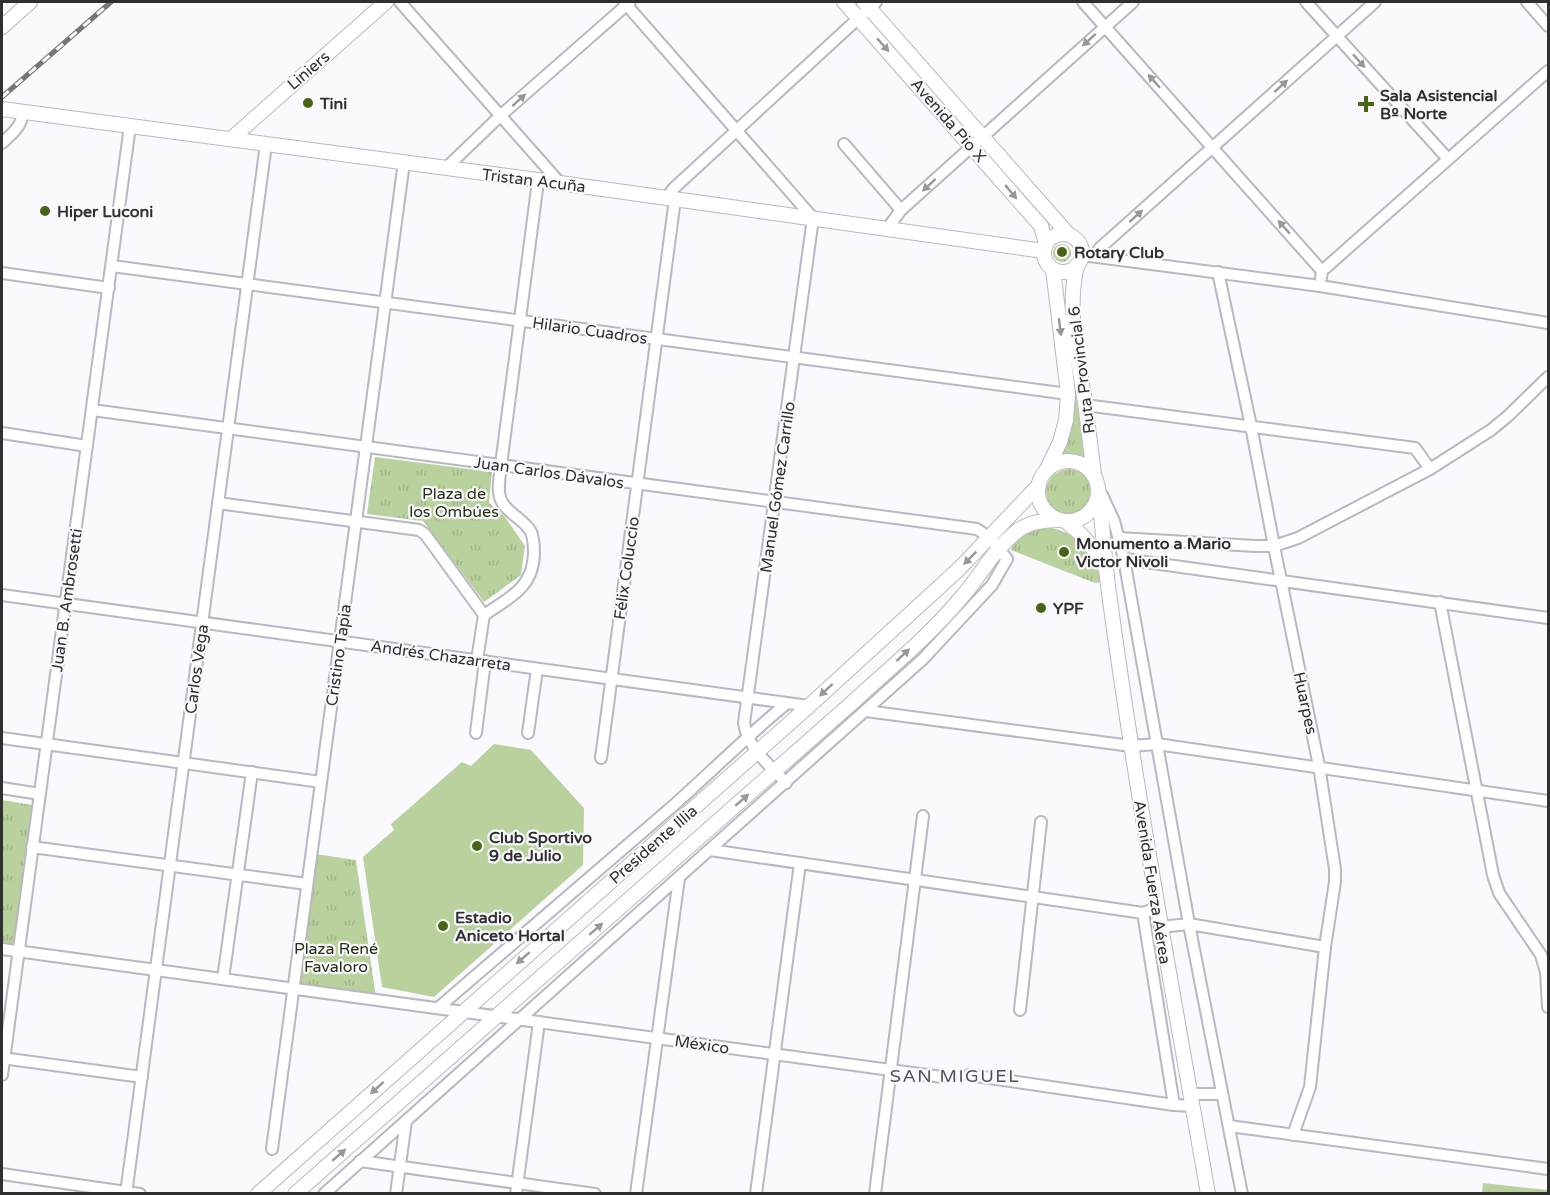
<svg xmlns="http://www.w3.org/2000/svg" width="1550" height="1195" viewBox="0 0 1550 1195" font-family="'Varela Round',sans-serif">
	<defs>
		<pattern id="grass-dots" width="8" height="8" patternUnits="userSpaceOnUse" patternTransform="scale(1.5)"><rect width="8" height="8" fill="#b9d19c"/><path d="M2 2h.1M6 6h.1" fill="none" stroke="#9fb487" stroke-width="1.8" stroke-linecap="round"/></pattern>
		<pattern id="park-tufts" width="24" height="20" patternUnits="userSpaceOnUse" patternTransform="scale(1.5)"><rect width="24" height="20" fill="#b9d19c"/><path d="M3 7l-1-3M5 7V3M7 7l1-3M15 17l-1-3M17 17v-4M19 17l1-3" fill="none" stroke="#9fb487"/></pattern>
	</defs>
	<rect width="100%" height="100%" fill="#f9f9fe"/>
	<circle fill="url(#grass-dots)" cx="1062" cy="253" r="9"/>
	<g fill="url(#park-tufts)">
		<path d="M 1075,389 L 1085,458 L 1078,455 L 1061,455 L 1073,407 Z"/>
		<path d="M 375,457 L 492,472 L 489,503 L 505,517 L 525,546 L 521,575 L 484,602 L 423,521 L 367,514 Z"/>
		<circle cx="1069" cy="492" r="23"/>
		<path d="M 1044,527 C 1073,529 1098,553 1100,582 L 1095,583 L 1011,550 C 1014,536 1032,530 1044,527 Z"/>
		<path d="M 2,800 L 32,805 L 13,945 L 2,944 Z"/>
		<path d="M 315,854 L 356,860 L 376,998 L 296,986 Z"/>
	</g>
	<g fill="#b9d19c">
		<path d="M 494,744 L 531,750 L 584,808 L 583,865 L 434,997 L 382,987 L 363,857 L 394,830 L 391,824 L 462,762 L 471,766 Z"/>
		<path d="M 1483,1183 L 1548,1190 L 1548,1193 L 1482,1193 Z"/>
	</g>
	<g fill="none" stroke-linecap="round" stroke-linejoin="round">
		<g stroke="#b8b8c1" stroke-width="14">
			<g id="street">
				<path d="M 400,2 L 560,183"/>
				<path d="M 624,2 L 813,218 L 744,723 C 748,749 769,764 786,783"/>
				<path d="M 1083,2 L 1322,271"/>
				<path d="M 1306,2 L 1448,159"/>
				<path d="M 1527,2 L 1548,26"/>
				<path d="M 2,143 C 12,134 21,127 23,113"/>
				<path d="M 844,144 L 901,210"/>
				<path d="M 446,168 L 500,116 L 630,2"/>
				<path d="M 667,198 L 673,189 L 876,2"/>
				<path d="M 887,229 L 901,210 L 1133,2"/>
				<path d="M 1082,255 L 1320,286 L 1548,323"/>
				<path d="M 1094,256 L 1100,248 L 1375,2"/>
				<path d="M 112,266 L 1068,394"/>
				<path d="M 1218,272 L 1251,426 L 1274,546 L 1319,766 L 1335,869 L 1335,882 L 1325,947 L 1310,1087 L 1293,1135"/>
				<path d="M 2,273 L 109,288"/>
				<path d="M 1321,278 L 1322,271 L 1548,71"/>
				<path d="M 1085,405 L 1415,448 L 1430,469"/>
				<path d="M 92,410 L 977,529 L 990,538 L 1007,559 L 992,585 L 923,659 L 324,1194"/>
				<path d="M 2,433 L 87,446"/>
				<path d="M 1102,495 L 1114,521 L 1124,559 L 1189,924 L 1242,1194"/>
				<path d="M 218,503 L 419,530 L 425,534 L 484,615"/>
				<path d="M 1119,538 L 1255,546 L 1274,546 L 1298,538 L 1430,469 L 1491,430 L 1508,416 L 1548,377"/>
				<path d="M 1124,559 L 1548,618"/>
				<path d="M 2,595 L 809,706"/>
				<path d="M 1440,602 L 1493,875 L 1499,893 L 1541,955 L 1546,972 L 1548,1007"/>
				<path d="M 477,660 L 484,615 C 509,598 533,588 534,554 C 534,547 534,539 531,532 C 524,519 508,514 502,502 C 496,492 500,476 501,465 L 538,181"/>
				<path d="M 866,711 L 1131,746 L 1157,744 L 1548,801"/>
				<path d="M 476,733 L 485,661"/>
				<path d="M 528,733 L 537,669"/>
				<path d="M 2,738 L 321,782"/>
				<path d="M 601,758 L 675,199"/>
				<path d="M 2,788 L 40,794"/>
				<path d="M 32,847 L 307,884"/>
				<path d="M 710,850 L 1143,913 L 1156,908"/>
				<path d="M 1143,913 L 1174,1105"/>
				<path d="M 1160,927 L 1189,924 L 1325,947"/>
				<path d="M 2,949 L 942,1077"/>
				<path d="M 223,979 L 252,772"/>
				<path d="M 438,1008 C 517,940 596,873 674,805 C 712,771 747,736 786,704"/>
				<path d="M 1020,1010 L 1041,822"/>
				<path d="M 2,1058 L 142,1077"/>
				<path d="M 2,1075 L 130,126"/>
				<path d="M 969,1075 L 1174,1105 L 1192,1106"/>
				<path d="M 1190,1094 L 1222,1094"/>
				<path d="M 1229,1126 L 1548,1169"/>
				<path d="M 272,1149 L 404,162"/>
				<path d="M 360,1161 L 595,1194"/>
				<path d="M 2,1174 L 140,1194"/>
				<path d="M 126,1194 L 266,144"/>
				<path d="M 396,1194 L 406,1121"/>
				<path d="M 516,1194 L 539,1022"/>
				<path d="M 636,1194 L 679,878"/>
				<path d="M 756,1194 L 800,863"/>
				<path d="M 875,1194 L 923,816"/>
			</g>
		</g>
		<g stroke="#b8b8c1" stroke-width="16">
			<g id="secondary">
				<path d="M 844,2 L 1041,226 L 1046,244"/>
				<path d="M 864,2 L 1069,235"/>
				<path d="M 2,27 L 30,2"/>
				<path d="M 2,109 L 560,183 L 1044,251"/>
				<path d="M 231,139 L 386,2"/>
				<circle cx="1063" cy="253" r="19"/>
				<path d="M 1077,265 C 1066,310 1078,358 1085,402 C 1088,426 1091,451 1094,475"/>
				<circle cx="1068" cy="491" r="30"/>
				<path d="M 1046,471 L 1060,442 L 1066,420 L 1068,394 L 1053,269"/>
				<path d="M 1098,489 C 1103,524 1104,559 1109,593 C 1136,794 1173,994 1208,1194"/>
				<path d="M 1065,521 C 1083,534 1093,547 1104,566"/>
				<path d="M 258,1194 L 809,706 L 959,569 L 1039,485"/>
				<path d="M 295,1194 L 854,701 C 890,668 929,636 960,599 C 980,577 992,551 1016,532 C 1028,522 1043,520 1059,520"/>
			</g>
		</g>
		<use href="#street" stroke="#fff" stroke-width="10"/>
		<use href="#secondary" stroke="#fff" stroke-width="14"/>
		<g stroke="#76767a" stroke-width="5">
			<path id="rail" d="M 2,97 L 111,2"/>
		</g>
		<use href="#rail" stroke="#f9f9fe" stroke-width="3" stroke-dasharray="9" stroke-linecap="butt"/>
	</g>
	<defs><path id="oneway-solid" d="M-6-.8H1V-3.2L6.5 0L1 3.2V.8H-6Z" transform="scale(1.5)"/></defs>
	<g fill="#989899">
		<use href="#oneway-solid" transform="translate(1089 40) rotate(138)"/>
		<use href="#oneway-solid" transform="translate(883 45) rotate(48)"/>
		<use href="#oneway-solid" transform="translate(1359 61) rotate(48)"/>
		<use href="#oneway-solid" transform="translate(1154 81) rotate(-132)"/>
		<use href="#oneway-solid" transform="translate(1281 86) rotate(-42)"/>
		<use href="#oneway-solid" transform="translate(519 100) rotate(-42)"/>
		<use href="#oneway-solid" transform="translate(929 185) rotate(137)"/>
		<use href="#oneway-solid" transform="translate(1011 192) rotate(50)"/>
		<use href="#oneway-solid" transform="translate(1136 216) rotate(-42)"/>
		<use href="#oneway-solid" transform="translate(1284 227) rotate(-131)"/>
		<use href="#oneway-solid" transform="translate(1060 327) rotate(83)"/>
		<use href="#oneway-solid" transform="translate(970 558) rotate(135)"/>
		<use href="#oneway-solid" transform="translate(903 655) rotate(-43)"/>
		<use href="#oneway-solid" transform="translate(826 690) rotate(137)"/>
		<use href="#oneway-solid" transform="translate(742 800) rotate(-41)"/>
		<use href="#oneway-solid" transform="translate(596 929) rotate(-41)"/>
		<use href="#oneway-solid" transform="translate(523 958) rotate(139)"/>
		<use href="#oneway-solid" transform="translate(377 1088) rotate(138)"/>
		<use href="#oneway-solid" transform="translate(339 1155) rotate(-41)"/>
	</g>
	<g fill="#486417" stroke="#f9f9fe" stroke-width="2">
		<circle cx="308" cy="103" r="6"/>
		<path d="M1363 95h6v6h6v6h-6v6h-6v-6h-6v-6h6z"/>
		<circle cx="45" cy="211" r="6"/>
		<circle cx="1062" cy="252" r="6"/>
		<circle cx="1064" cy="552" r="6"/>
		<circle cx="1041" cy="608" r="6"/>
		<circle cx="477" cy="846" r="6"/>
		<circle cx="443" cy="926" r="6"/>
	</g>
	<g text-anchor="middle" stroke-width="4.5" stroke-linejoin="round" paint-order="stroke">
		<g font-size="16" fill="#303033" stroke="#f9f9fe">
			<text transform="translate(308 70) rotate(-41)" y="6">Liniers</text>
			<text transform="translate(949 120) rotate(49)" y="6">Avenida Pio X</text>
			<text transform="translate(534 180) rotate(7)" y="6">Tristan Acuña</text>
			<text transform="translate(590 330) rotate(8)" y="6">Hilario Cuadros</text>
			<text transform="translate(1081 370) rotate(-97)" y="6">Ruta Provincial 6</text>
			<text transform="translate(549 472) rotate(8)" y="6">Juan Carlos Dávalos</text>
			<text transform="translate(777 487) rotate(-82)" y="6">Manuel Gómez Carrillo</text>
			<text transform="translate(626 568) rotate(-82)" y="6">Félix Coluccio</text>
			<text transform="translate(66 600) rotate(-82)" y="6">Juan B. Ambrosetti</text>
			<text transform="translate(338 655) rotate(-82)" y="6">Cristino Tapia</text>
			<text transform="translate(441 655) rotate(8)" y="6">Andrés Chazarreta</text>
			<text transform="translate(196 669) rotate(-82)" y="6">Carlos Vega</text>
			<text transform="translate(1306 703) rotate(78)" y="6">Huarpes</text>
			<text transform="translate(653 844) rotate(-41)" y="6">Presidente Illia</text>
			<text transform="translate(1153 882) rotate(81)" y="6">Avenida Fuerza Aérea</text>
			<text transform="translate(702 1044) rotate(8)" y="6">México</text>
		</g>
		<g font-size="16" font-weight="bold" fill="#303033" stroke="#f9f9fe" text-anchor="start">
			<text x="1380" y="101">Sala Asistencial<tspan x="1380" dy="18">Bº Norte</tspan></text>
			<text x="320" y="109">Tini</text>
			<text x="57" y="217">Hiper Luconi</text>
			<text x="1074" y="258">Rotary Club</text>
			<text x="1076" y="549">Monumento a Mario<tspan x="1076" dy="18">Victor Nivoli</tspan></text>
			<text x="1053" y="614">YPF</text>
			<text x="489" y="843">Club Sportivo<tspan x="489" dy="18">9 de Julio</tspan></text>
			<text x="455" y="923">Estadio<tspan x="455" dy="18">Aniceto Hortal</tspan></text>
		</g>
		<g font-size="16" fill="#243111" stroke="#f9f9fe">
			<text x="454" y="499">Plaza de<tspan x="454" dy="18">los Ombúes</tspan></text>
			<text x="336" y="954">Plaza René<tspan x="336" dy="18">Favaloro</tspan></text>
		</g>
		<g font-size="18" letter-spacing="1.5" fill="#505058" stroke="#f9f9fe">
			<text x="955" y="1082">SAN MIGUEL</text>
		</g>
	</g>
	<rect width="1550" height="1195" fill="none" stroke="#303033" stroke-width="6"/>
</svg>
